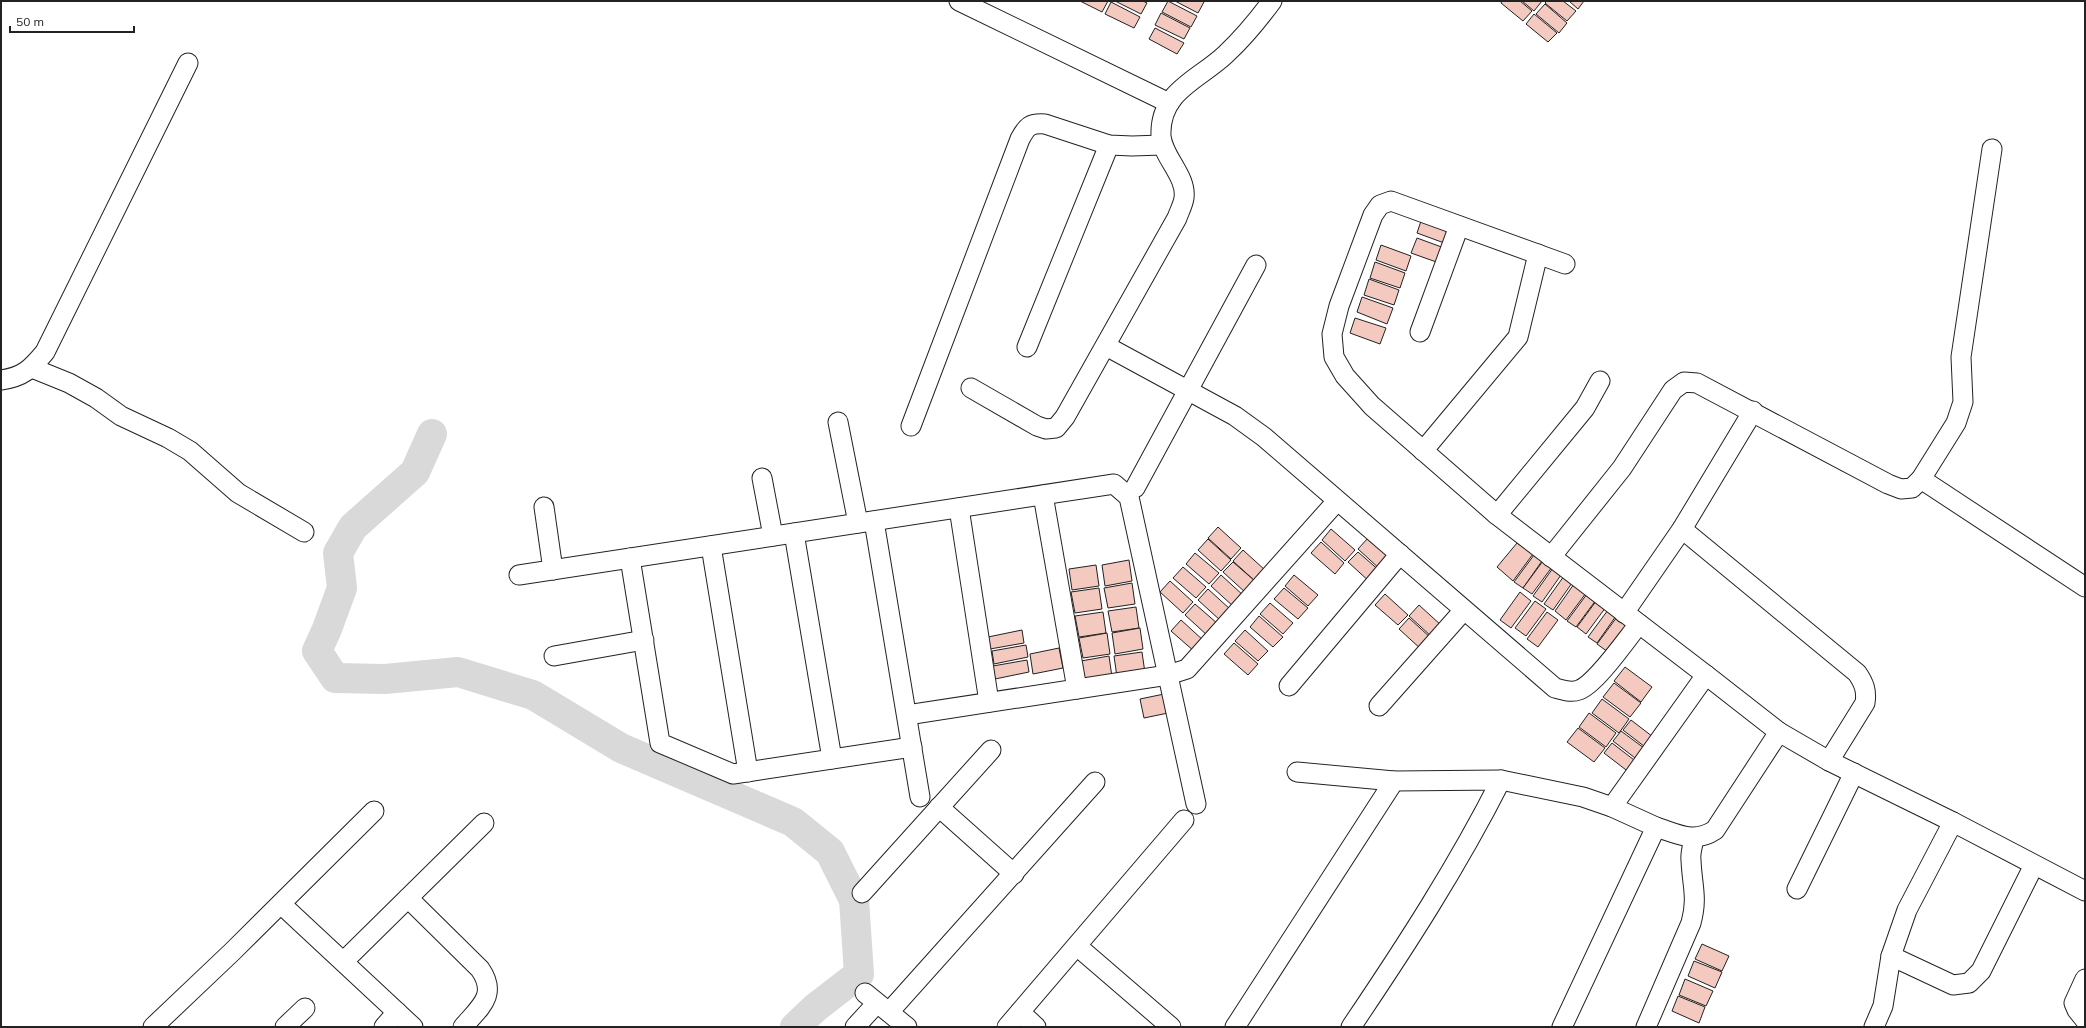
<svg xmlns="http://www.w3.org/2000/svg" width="2086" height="1028" viewBox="0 0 2086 1028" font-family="Mulish,sans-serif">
	<rect width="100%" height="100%" fill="#fff"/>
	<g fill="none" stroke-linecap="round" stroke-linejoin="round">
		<path stroke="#d9d9d9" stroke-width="30" d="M 432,434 L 415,472 L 353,527 L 338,553 L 342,588 L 327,629 L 317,651 L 335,678 L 385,679 L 458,672 L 533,695 L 621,748 L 793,822 L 830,852 L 854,900 L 859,974 L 815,1008 L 795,1027"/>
	</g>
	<g fill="#f3c9c0" stroke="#222">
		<path d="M 1080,1 L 1108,1 L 1102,12 Z"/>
		<path d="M 1115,1 L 1143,1 L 1147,3 L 1141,14 Z"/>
		<path d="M 1168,1 L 1197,16 L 1191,27 L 1162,12 Z"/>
		<path d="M 1175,1 L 1202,1 L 1204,2 L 1198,13 Z"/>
		<path d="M 1502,1 L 1520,1 L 1532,11 L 1523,21 L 1501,3 Z"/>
		<path d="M 1522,1 L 1542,1 L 1534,11 Z"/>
		<path d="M 1547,1 L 1563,1 L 1576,11 L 1567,21 L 1545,3 Z"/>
		<path d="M 1569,1 L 1584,1 L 1578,9 Z"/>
		<path d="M 1111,2 L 1140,17 L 1134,28 L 1105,14 Z"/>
		<path d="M 1545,4 L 1567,23 L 1559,33 L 1536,14 Z"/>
		<path d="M 1161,13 L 1190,28 L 1184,39 L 1155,25 Z"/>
		<path d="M 1534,14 L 1557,33 L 1548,42 L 1526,24 Z"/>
		<path d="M 1155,28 L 1184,43 L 1177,54 L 1149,39 Z"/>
		<path d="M 1422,218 L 1453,229 L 1447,244 L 1417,233 Z"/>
		<path d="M 1417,238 L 1447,249 L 1442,264 L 1411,253 Z"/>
		<path d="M 1381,245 L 1411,256 L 1406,271 L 1376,260 Z"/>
		<path d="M 1375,262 L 1405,273 L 1400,288 L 1370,278 Z"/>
		<path d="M 1369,279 L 1399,290 L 1394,305 L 1364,295 Z"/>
		<path d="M 1362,297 L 1393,308 L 1387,324 L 1357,312 Z"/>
		<path d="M 1355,318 L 1386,328 L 1380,344 L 1350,333 Z"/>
		<path d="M 1218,527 L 1241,548 L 1231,559 L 1208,538 Z"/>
		<path d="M 1331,529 L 1355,550 L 1345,561 L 1322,540 Z"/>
		<path d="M 1368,538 L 1391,559 L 1381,570 L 1358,549 Z"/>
		<path d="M 1208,539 L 1231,560 L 1221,571 L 1198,550 Z"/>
		<path d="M 1321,542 L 1344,563 L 1335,574 L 1311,553 Z"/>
		<path d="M 1517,543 L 1533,554 L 1513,581 L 1497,567 Z"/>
		<path d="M 1243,550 L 1266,571 L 1256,582 L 1233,561 Z"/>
		<path d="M 1358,552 L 1381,572 L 1371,583 L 1348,562 Z"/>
		<path d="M 1195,553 L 1219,573 L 1209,584 L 1186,564 Z"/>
		<path d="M 1534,555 L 1542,561 L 1523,588 L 1514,582 Z"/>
		<path d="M 1129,560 L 1132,581 L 1105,586 L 1102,565 Z"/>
		<path d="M 1543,561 L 1552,567 L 1532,594 L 1523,588 Z"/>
		<path d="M 1233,562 L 1256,582 L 1246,593 L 1223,572 Z"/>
		<path d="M 1096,565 L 1099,586 L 1072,590 L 1069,569 Z"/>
		<path d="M 1183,567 L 1206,587 L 1196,598 L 1173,578 Z"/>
		<path d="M 1553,568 L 1561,575 L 1542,602 L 1533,596 Z"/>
		<path d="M 1221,575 L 1244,596 L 1234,607 L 1211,586 Z"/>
		<path d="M 1294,575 L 1318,595 L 1308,606 L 1285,586 Z"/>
		<path d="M 1564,576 L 1572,583 L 1553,610 L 1544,604 Z"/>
		<path d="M 1170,581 L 1193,602 L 1183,613 L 1160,592 Z"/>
		<path d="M 1132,583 L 1135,604 L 1108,608 L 1104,588 Z"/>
		<path d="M 1574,584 L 1586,593 L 1566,620 L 1555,611 Z"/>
		<path d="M 1099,588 L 1102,609 L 1075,613 L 1071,592 Z"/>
		<path d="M 1284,588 L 1308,608 L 1298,619 L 1274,599 Z"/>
		<path d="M 1208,589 L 1231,610 L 1221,621 L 1198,600 Z"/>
		<path d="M 1520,592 L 1531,601 L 1511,628 L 1500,620 Z"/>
		<path d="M 1385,594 L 1408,615 L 1398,625 L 1375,605 Z"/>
		<path d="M 1587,594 L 1596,600 L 1576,627 L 1567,621 Z"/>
		<path d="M 1597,600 L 1606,607 L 1586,634 L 1577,627 Z"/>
		<path d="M 1535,601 L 1546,609 L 1526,636 L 1515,628 Z"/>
		<path d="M 1270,603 L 1293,623 L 1283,634 L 1260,614 Z"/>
		<path d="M 1195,604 L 1218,624 L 1208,636 L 1185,615 Z"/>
		<path d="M 1419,605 L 1442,626 L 1432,637 L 1409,616 Z"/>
		<path d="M 1136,607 L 1139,628 L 1112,632 L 1108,611 Z"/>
		<path d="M 1608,610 L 1616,616 L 1597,643 L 1588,637 Z"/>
		<path d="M 1103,612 L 1106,633 L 1079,637 L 1075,616 Z"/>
		<path d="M 1547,612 L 1558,620 L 1538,647 L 1527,639 Z"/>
		<path d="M 1259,616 L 1283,637 L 1273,647 L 1250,627 Z"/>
		<path d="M 1617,617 L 1628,625 L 1608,652 L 1597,644 Z"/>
		<path d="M 1409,618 L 1432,639 L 1422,650 L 1399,629 Z"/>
		<path d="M 1181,620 L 1204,641 L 1195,652 L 1171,631 Z"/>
		<path d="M 1140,628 L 1143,649 L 1115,654 L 1112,633 Z"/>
		<path d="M 1022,630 L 1024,643 L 990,649 L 988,637 Z"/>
		<path d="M 1245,630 L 1268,651 L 1258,661 L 1235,641 Z"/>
		<path d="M 1107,633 L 1110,654 L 1083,658 L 1079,638 Z"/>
		<path d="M 1234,643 L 1258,664 L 1248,675 L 1224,654 Z"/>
		<path d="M 1026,645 L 1028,657 L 994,664 L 992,651 Z"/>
		<path d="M 1059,648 L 1063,668 L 1033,674 L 1030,654 Z"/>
		<path d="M 1142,652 L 1145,673 L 1117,677 L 1114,656 Z"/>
		<path d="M 1109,656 L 1112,677 L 1085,682 L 1081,661 Z"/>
		<path d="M 1027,660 L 1029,672 L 995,679 L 993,666 Z"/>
		<path d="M 1625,667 L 1652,687 L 1641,702 L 1614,681 Z"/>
		<path d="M 1614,683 L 1641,703 L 1630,717 L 1603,697 Z"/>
		<path d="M 1169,693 L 1173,712 L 1144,718 L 1140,699 Z"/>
		<path d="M 1602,699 L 1629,719 L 1619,733 L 1592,713 Z"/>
		<path d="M 1589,713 L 1616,733 L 1606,747 L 1579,727 Z"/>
		<path d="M 1631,720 L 1657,740 L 1649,750 L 1623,730 Z"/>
		<path d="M 1578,728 L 1605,748 L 1594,762 L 1567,742 Z"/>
		<path d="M 1621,731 L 1648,751 L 1639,761 L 1613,741 Z"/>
		<path d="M 1612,743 L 1638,763 L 1630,773 L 1604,753 Z"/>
		<path d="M 1702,944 L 1729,956 L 1722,971 L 1695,959 Z"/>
		<path d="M 1694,961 L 1722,972 L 1715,988 L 1688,976 Z"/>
		<path d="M 1685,979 L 1713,991 L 1706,1006 L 1679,995 Z"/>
		<path d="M 1678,996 L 1705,1007 L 1699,1023 L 1672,1011 Z"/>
	</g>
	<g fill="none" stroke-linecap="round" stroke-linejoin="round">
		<g stroke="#222" stroke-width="21">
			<g id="minor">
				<path d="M 959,1 L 1169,103"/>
				<path d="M 1565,264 L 1391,201 L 1380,205 L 1373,215 L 1339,306 L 1332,334 L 1334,357 L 1345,376 L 1372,406 L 1497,515 L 1706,675"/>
				<path d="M 1420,332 L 1459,226"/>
				<path d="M 1106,346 L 1235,416 L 1264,437 L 1555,688 C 1562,690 1571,693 1579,690 C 1596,684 1626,640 1639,624"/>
				<path d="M 1027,347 L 1109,145"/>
				<path d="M 32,368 L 69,383 L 96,398 L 121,416 L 168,438 L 190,451 L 238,493 L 304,532"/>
				<path d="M 1,380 C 23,377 31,369 45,352 L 188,63"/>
				<path d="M 971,388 L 1037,426 L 1046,429 L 1056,428 L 1065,417 L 1177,218 C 1179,212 1183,205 1184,198 C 1187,176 1163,158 1161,136 C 1159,91 1199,80 1226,54 C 1243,38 1258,20 1272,1"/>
				<path d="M 838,422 L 858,523"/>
				<path d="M 911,426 L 1020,139 C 1027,126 1030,123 1045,124 L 1109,145 L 1132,146 L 1162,145"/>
				<path d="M 1423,451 L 1518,337 L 1538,254"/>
				<path d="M 762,478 L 773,536"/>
				<path d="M 1921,479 L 2085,587"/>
				<path d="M 1135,488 L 1256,265"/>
				<path d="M 1043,495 L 1077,689"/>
				<path d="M 544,507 L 553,570"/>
				<path d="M 959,508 L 989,702"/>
				<path d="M 1497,515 L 1585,408 L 1600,381"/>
				<path d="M 874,521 L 920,797"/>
				<path d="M 1682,529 L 1857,673 C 1864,683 1867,691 1865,703 L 1829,761"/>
				<path d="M 794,533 L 832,759"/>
				<path d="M 711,546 L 748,772"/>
				<path d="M 1551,557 L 1622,468 L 1673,390 L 1684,382 L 1697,383 L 1888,484 L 1901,489 L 1912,488 L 1921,479 L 1956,423 L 1963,402 L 1961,357 L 1992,149"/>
				<path d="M 630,558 L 660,743 L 733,774 L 912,747"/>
				<path d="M 519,575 L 1114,484 L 1129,497 L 1196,804"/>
				<path d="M 1624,613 L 1682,529 L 1753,411"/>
				<path d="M 554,656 L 644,640"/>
				<path d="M 1289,686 L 1400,554"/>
				<path d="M 1379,706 L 1464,610"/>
				<path d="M 907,715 L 1168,675 L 1187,669 L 1337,501"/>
				<path d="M 1297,772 L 1394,781 L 1501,780 L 1583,797 L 1612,807 L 1656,827 L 1562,1027"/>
				<path d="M 939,807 L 1014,874"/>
				<path d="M 1612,807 L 1706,675 L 1779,732 L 1829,761 L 1953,822 L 2085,891"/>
				<path d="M 1656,827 C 1678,834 1694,844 1715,830 L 1779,732"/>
				<path d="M 1797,889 L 1854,773"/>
				<path d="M 862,893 L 991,750"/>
				<path d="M 408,898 L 480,969 C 498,995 480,1007 463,1027"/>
				<path d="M 281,904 L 413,1027"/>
				<path d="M 1077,946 L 1171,1027"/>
				<path d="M 1891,956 L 1953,985 L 1969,983 L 1981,971 L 2034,865"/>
				<path d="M 344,961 L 484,823"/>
				<path d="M 2085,979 L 2074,1003 L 2077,1010 L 2085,1020"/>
				<path d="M 865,993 L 907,1027"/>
				<path d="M 889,1012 L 1095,782"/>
				<path d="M 1020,1012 L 1036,1027"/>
				<path d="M 153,1027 L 233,951 L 374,811"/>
				<path d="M 285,1027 L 305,1008"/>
				<path d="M 384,1027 L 397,1012"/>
				<path d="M 855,1027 L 877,1003"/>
				<path d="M 1007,1027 L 1184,820"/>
				<path d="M 1235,1027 L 1394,781"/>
				<path d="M 1351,1027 C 1405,947 1457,867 1501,780"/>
				<path d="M 1646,1027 L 1691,923 C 1698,897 1692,886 1691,860 C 1690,853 1693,845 1694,838"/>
				<path d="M 1874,1027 L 1883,1006 L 1891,956 L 1907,910 L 1953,822"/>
			</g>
		</g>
		<use href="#minor" stroke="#fff" stroke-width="19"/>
	</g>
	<rect width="2086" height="1028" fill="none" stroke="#222222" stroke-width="4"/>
	<path d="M10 26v6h124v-6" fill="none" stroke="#222222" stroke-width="2"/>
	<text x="16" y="26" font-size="12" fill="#222222" stroke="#ffffff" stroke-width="3" paint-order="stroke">50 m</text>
</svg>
